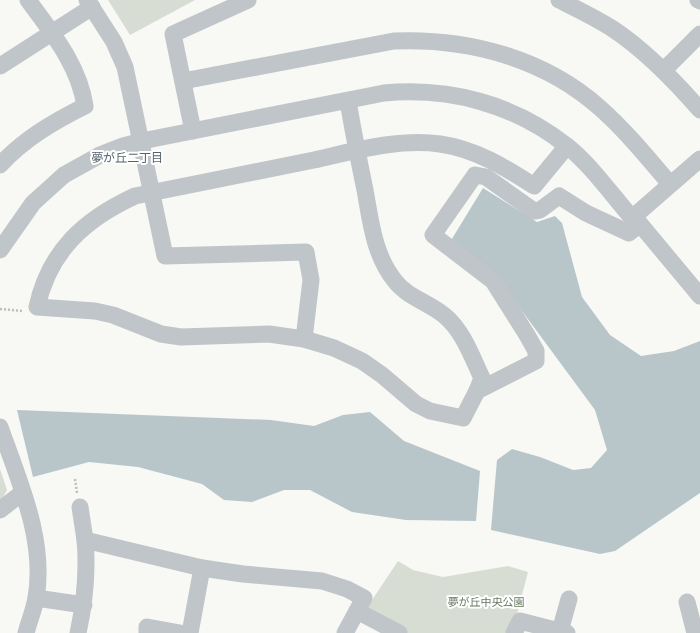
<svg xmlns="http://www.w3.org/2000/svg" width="700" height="633" viewBox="0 0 700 633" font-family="'Public Sans','Noto Sans JP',sans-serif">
	<rect width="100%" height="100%" fill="#f8f8f5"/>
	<g fill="#d8ddd4">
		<path d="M 108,0 L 195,0 L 130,35 Z"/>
		<path d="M 0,469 L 7,490 L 3,498 L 0,501 Z"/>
		<path d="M 398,561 L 413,570 L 443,577 L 508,566 L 528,572 L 517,614 L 507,633 L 407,633 L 366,609 Z"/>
	</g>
	<g fill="#b8c6c9">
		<path d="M 483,188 L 537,222 L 555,216 L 562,223 L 582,297 L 610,335 L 641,356 L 674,351 L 700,341 L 700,493 L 615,551 L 600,554 L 491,530 L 497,460 L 512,449 L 540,457 L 573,470 L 591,468 L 607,450 L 595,410 L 494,273 L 450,242 Z"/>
		<path d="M 17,410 L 271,420 L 314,426 L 343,415 L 370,412 L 404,441 L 480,471 L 476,521 L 406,520 L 352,512 L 310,490 L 284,490 L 252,502 L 224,500 L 202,484 L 138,467 L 89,462 L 33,477 Z"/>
	</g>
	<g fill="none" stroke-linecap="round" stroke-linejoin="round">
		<g stroke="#b9bec0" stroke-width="2.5" stroke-dasharray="2 2" stroke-linecap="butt">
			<path d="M 0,309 L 23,311"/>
			<path d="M 75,479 L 77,493"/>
		</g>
		<g stroke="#bfc5c8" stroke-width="17">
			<path d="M 87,0 L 114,42 L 125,67 L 165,256 L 306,252 L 311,280 L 304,339"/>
			<path d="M 559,0 C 577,9 596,18 613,29 C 646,51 674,80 700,110"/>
			<path d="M 698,0 L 700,1"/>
			<path d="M 0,66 L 92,7"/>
			<path d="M 664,70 L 700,34"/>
			<path d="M 183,81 L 394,41 C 468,38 544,58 600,108 C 626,131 648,158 670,184"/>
			<path d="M 348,101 C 353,131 359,161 365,190 C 371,223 374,255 395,281 C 407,297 430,303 445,316 C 463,331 472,357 482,378 L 477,391 L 463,418 L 430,411 L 416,404 L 382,375 L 362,361 L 334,348 L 304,339 L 269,334 L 181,337 L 161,334 L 113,315 L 95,311 L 37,307 C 49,251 85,219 135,196 C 195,184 254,172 314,160 C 354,151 399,138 440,144 C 475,149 505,167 534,186 L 567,146"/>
			<path d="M 193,131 L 173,34 L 248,0"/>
			<path d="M 0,165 C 24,139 53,122 85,106 C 79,65 52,33 28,0"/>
			<path d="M 632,218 L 700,159"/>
			<path d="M 0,250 L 33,203 L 64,175 L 100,155 L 123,146 L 142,141 L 384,93 C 450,87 514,104 567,146 C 592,166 611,194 632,218 L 640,224 L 700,296"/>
			<path d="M 477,391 L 536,361 L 536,351 L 527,335 L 493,281 L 433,235 L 475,175 L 486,177 L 534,211 L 540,210 L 559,196 L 586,213 L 629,233 L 640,224"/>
			<path d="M 0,427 C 19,481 46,540 36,598 C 34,610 29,621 26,633"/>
			<path d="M 80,507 L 85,540"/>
			<path d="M 0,510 L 22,493"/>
			<path d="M 36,598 L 84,605"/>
			<path d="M 687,602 L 695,633"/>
			<path d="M 357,611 L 399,633"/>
			<path d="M 560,631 L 569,599"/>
			<path d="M 78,633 C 85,601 88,573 85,540 L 202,568 L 243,574 L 322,581 L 347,589 L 364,598 L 345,633"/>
			<path d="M 147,633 L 147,627 L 180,633"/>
			<path d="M 190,633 L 202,568"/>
			<path d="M 514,633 L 520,621 L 567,633"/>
		</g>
	</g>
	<g text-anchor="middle" stroke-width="4" stroke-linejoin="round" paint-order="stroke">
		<g font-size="11" fill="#687962" stroke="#fff">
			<text x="486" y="606">夢が丘中央公園</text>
		</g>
		<g font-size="12" fill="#55646c" stroke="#fff">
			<text x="127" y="162">夢が丘二丁目</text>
		</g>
	</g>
</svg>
